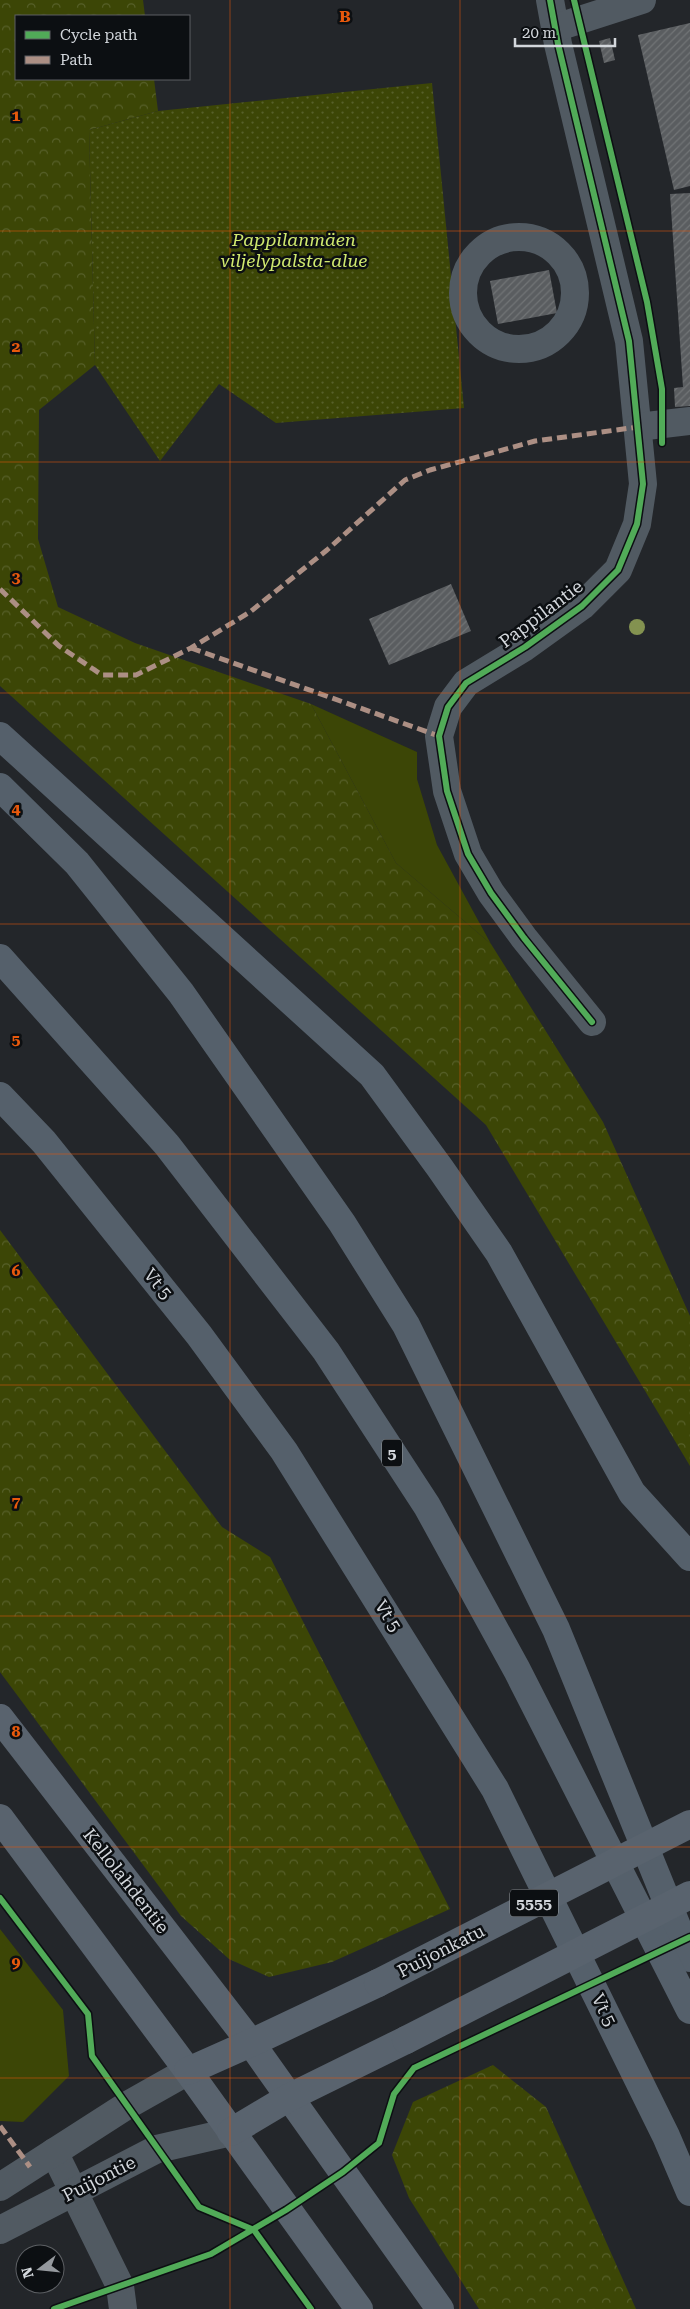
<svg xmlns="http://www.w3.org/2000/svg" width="690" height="2309" viewBox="0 0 690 2309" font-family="'Roboto Serif',serif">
	<defs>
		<pattern id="forest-crowns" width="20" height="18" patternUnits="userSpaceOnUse" patternTransform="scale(1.25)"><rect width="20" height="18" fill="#3c4606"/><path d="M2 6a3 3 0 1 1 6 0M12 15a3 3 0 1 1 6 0" fill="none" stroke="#57602a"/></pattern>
		<pattern id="park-dots" width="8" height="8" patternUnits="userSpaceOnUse" patternTransform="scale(1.25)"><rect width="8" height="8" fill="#3c4606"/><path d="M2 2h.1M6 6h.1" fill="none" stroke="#57602a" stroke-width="1.8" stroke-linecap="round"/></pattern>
		<pattern id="building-hatch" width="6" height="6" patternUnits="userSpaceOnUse" patternTransform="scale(1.25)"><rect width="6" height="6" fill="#5a5d60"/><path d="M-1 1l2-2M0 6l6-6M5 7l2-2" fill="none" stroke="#717476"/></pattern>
	</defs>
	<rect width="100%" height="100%" fill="#23262a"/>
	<g fill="#3c4606">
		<path d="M 311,704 L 417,752 L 417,779 L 437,845 L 491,944 L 396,863 Z"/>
		<path d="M 0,1929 L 63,2010 L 69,2076 L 23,2122 L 0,2121 Z"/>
	</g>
	<g fill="url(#forest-crowns)">
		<path d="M 0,0 L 143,0 L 145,16 L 16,16 L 16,79 L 154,79 L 158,111 L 89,130 L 95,365 L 39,410 L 38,539 L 58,607 L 135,643 L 311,704 L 396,863 L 491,944 L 603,1122 L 690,1316 L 690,1466 L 486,1125 L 0,686 Z"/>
		<path d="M 0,1230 L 222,1527 L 270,1557 L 450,1909 L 332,1962 L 269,1977 L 229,1959 L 181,1916 L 0,1672 Z"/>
		<path d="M 493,2065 L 546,2107 L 636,2309 L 479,2309 L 409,2198 L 392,2155 L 413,2102 Z"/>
	</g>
	<path fill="url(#park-dots)" d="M 432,83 L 464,408 L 276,423 L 219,384 L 160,461 L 95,365 L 89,130 L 158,111 Z"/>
	<g fill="url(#building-hatch)">
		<path d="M 690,23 L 690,186 L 674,190 L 638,35 Z"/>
		<path d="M 610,38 L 615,60 L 604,63 L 599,41 Z"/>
		<path d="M 690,193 L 690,406 L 675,407 L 674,388 L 683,387 L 670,194 Z"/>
		<path d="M 549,270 L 557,313 L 498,324 L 490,281 Z"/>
		<path d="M 451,584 L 471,631 L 389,665 L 369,619 Z"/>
	</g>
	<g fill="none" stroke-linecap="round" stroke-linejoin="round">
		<g stroke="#515a62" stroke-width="28">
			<path d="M 550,0 L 558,44 L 629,341 L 643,484 L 637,524 L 618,570 L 582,606 L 525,647 L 466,683 L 448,707 L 439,736 L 447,791 L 468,854 L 491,893 L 524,938 L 592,1022"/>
			<path d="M 555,28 L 642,0"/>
			<circle cx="519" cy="293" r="56"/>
			<path d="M 638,427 L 690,421"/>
			<path d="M 54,2152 L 120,2286 L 123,2309"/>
			<path d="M 0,2187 L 126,2106 L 188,2071"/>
			<path d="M 0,2230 L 157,2149 L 231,2132"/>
		</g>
		<g stroke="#59636e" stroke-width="28">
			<path d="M 0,1718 L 251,2043 L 440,2309"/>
			<path d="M 0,1818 L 188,2071 L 359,2309"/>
			<path d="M 188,2071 L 251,2043 L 378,1983"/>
			<path d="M 231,2132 L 288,2098 L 406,2040"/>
		</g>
		<g stroke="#55606b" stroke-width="28">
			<path d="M 0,736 L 372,1075 L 440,1168 L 499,1253 L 632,1493 L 690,1557"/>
			<path d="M 0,787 L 77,863 L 181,993 L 342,1223 L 406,1325 L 556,1629 L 690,1958"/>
			<path d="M 0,958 L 167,1145 L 326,1351 L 427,1506 L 517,1670 L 690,2010"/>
			<path d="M 0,1096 L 44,1142 L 199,1335 L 284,1451 L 495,1789 L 666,2136 L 690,2192"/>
		</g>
		<g stroke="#59636e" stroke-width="28">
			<path d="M 378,1983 L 690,1824"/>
			<path d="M 406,2040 L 690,1895"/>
		</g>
		<g stroke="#ac8f84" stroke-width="5" stroke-dasharray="10 5" stroke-linecap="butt">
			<path d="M 0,589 L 59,646 L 102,675 L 136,675 L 191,648 L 250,612 L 327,550 L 405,480 L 430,470 L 535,441 L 638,427"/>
			<path d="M 191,648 L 439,736"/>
			<path d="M 0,2126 L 30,2167"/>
		</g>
		<g stroke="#0c0f12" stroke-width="9">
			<g id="cycleway">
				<path d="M 550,0 L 558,44 L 629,341 L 643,484 L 637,524 L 618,570 L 582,606 L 525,647 L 466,683 L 448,707 L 439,736 L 447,791 L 468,854 L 491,893 L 524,938 L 592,1022"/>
				<path d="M 574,0 L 647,302 L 662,389 L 662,443"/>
				<path d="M 0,1898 L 88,2014 L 92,2056 L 199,2207 L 254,2230 L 311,2309"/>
				<path d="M 54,2309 L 211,2254 L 286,2210 L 343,2172 L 379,2143 L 394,2094 L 414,2068 L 690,1937"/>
			</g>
		</g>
		<use href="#cycleway" stroke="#51ab58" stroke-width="6"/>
	</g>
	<circle fill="#839250" cx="637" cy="627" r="8"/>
	<path fill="none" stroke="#e8590c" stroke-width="1" stroke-opacity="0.55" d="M 230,0 L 230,2309M 460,0 L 460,2309M 0,231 L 690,231M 0,462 L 690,462M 0,693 L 690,693M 0,924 L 690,924M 0,1154 L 690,1154M 0,1385 L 690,1385M 0,1616 L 690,1616M 0,1847 L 690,1847M 0,2078 L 690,2078"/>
	<g text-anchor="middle" stroke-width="5" stroke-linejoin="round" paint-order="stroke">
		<g fill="#0c0f12" stroke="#979b9f" stroke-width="1">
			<rect x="382" y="1439.5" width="20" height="27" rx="4"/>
			<rect x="510" y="1889.5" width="48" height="27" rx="4"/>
		</g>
		<g font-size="16" font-weight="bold" fill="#d3d7dc">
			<text x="392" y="1459">5</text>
			<text x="534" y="1909">5555</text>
		</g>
		<g font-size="18" font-style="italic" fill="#d1ea6f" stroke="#0c0f12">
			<text x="294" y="246">Pappilanmäen<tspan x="294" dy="21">viljelypalsta-alue</tspan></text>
		</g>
		<g font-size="18" fill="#d3d7dc" stroke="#0c0f12">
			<text transform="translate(541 614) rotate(-37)" y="6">Pappilantie</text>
			<text transform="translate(158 1284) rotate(51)" y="6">Vt 5</text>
			<text transform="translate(388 1616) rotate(58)" y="6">Vt 5</text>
			<text transform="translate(126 1881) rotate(52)" y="6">Kellolahdentie</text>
			<text transform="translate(441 1951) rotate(-27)" y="6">Puijonkatu</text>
			<text transform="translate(604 2010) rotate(64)" y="6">Vt 5</text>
			<text transform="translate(99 2179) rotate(-27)" y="6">Puijontie</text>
		</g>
	</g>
	<g font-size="16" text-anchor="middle" font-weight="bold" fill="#e8590c" stroke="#0c0f12" stroke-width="5" stroke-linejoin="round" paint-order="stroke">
		<text x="345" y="22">B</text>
		<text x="16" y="121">1</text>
		<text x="16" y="352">2</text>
		<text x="16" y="583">3</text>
		<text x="16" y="814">4</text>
		<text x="16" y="1045">5</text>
		<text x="16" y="1276">6</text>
		<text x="16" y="1507">7</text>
		<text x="16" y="1737">8</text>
		<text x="16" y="1968">9</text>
	</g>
	<rect x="15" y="15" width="175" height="65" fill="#0c0f12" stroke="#5c5f63"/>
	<rect x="25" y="31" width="25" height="8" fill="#51ab58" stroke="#5c5f63"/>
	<text x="60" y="40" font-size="15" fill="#d3d7dc">Cycle path</text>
	<rect x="25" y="56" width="25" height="8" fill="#ac8f84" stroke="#5c5f63"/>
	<text x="60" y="65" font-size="15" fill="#d3d7dc">Path</text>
	<g transform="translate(40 2269) rotate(254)"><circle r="24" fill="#0c0f12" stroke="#5c5f63"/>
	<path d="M0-4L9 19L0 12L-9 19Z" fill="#95999e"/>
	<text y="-8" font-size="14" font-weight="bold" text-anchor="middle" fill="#d3d7dc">N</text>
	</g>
	<path d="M515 38v8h100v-8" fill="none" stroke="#d3d7dc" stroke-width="2.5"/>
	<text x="522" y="38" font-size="15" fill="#d3d7dc" stroke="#0c0f12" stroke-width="4" paint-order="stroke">20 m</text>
</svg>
